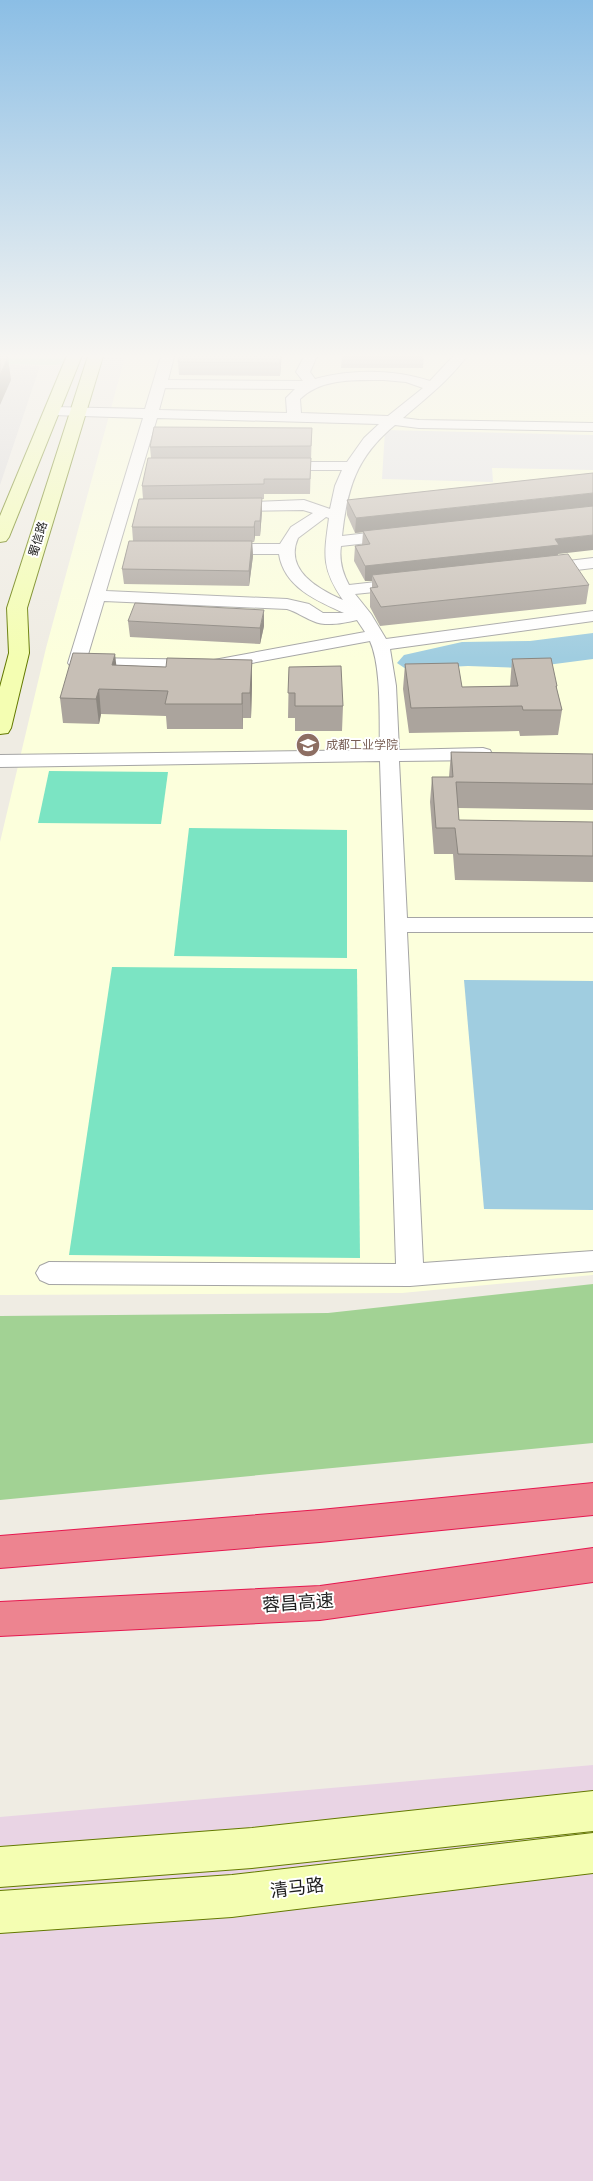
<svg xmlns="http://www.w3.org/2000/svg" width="593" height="2181" viewBox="0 0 593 2181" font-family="'PT Sans Narrow','Noto Sans SC',sans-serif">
	<rect width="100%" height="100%" fill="#efece3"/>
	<path fill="#dcdada" d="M 0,365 L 40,366 L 0,485 Z"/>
	<path fill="#e9d4e4" d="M 593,1765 L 593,2181 L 0,2181 L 0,1817 Z"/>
	<path fill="#fcffdc" d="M 126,353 L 593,353 L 593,1275 L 402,1293 L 0,1295 L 0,842 L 46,648 Z"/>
	<path fill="#a2d294" d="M 593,1284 L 593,1443 L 0,1500 L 0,1316 L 328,1313 Z"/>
	<path fill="#bcfdc6" d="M 0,353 L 72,353 L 69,362 L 55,365 L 0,364 Z"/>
	<g fill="#7be4c3">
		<path d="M 49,771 L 168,772 L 161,824 L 38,823 Z"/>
		<path d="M 189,828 L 347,830 L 347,958 L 174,956 Z"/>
		<path d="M 112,967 L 357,969 L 360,1258 L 69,1255 Z"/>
	</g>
	<path fill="#e6e6e6" d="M 385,430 L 593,435 L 593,470 L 492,468 L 493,482 L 382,479 Z"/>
	<g fill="#a0cde0">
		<path d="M 593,633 L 593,659 L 524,668 L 468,666 L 406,669 L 397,663 L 404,655 L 462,642 L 530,641 Z"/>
		<path d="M 464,980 L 593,981 L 593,1210 L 484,1209 Z"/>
	</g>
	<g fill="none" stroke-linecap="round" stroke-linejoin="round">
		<g stroke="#a5a5a5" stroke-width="2">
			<g id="street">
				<path d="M 162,353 L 175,353 L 168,380 L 303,381 L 296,372 L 306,353 L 321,353 L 316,358 L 310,372 L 315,379 C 352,369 393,369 430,381 L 456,353 L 469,353 C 451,379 427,397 403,418 L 419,420 L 593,423 L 593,431 L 419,428 L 395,425 C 356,457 347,489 342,536 L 394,530 L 400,532 L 402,535 L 400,538 L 394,540 L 341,546 C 339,560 342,572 349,585 L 403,579 L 409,581 L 411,584 L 409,587 L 403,589 L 355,594 L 371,614 L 386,639 L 593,611 L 593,621 L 390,649 L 396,686 L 399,750 L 483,748 L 490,750 L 492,754 L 490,758 L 483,760 L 399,761 L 407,918 L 593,918 L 593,932 L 407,932 L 423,1263 L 593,1251 L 593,1271 L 410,1286 L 49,1284 L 40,1280 L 36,1273 L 40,1266 L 49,1262 L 396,1264 L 380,761 L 0,767 L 0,755 L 380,750 C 379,720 382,668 370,641 L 214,670 L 77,668 L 71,667 L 68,663 L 143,418 L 53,415 L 46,411 L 53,407 L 145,409 ZM 384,380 L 406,382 L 423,388 L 388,416 L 301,413 L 300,399 C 321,378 355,380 384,380 ZM 165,388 L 295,389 L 286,398 L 287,413 L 159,410 ZM 157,418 L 379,424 L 364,438 L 347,462 L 278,462 L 273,463 L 271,466 L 273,469 L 278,470 L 342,470 L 335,486 L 330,509 L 304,500 L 226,503 L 223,506 L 226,509 L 231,511 L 303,510 L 313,513 L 291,527 L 280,544 L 221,544 L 215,546 L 213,549 L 215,552 L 221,554 L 279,554 C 284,587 317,601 344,613 L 323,613 L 309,604 L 287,599 L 106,591 ZM 326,517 L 329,518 C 324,555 321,568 343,600 C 318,589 284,570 298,538 ZM 104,601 L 287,609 C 297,612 303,617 313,621 C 326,627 344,623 357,620 L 365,632 L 214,660 L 87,658 Z"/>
				<path d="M 593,558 L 593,568 L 543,574 L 537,572 L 535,569 L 537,566 L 543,564 Z"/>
			</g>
		</g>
		<g stroke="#637900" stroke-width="2">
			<g id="secondary">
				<path d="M 68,353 L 83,353 L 9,537 L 6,541 L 0,542 L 0,516 Z"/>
				<path d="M 89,353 L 104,353 L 27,608 L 29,653 L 11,728 L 8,733 L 0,734 L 0,687 L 9,653 L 7,608 Z"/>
				<path d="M 593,1791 L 593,1831 L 252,1868 L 0,1887 L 0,1847 L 252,1828 Z"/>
				<path d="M 593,1833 L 593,1873 L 232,1917 L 0,1933 L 0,1891 L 232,1875 Z"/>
			</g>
		</g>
		<g stroke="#e5184f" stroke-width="2">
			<g id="highway">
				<path d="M 593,1483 L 593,1515 L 320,1542 L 0,1568 L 0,1536 L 320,1510 Z"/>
				<path d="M 593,1548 L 593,1582 L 320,1620 L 0,1636 L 0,1602 L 320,1586 Z"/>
			</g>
		</g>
		<path stroke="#ff7f64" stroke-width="2" stroke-dasharray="1 1" stroke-linecap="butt" d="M 0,355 L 4,353"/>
		<use href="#street" fill="#fff" fill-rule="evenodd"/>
		<use href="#secondary" fill="#f4feb2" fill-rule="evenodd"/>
		<use href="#highway" fill="#ed8490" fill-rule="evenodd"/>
	</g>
	<g fill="#aba49d">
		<path d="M 282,353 L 280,376 L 179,375 L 178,362 Z"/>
		<path d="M 342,353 L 424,353 L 423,368 L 341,368 Z"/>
		<path d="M 312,428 L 310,494 L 264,494 L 264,499 L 262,499 L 262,512 L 260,536 L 255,536 L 254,542 L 252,542 L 253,556 L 249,586 L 124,584 L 122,569 L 133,541 L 132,527 L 143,499 L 142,486 L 151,458 L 150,447 Z"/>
		<path d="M 347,500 L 558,554 L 558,555 L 589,585 L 586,604 L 380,626 L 370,607 L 370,588 L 372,588 L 372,581 L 365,581 L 354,561 L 355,546 L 362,545 L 363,532 L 355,533 L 347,515 Z"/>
		<path d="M 128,621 L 264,626 L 260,644 L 130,637 Z"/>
		<path d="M 512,659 L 557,686 L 557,690 L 562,710 L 558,735 L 520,736 L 519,731 L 409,733 L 403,689 L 405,664 L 462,687 L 510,686 Z"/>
		<path d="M 252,660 L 252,685 L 251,718 L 243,718 L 243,729 L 167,729 L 166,716 L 101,714 L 99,724 L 63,723 L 60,698 L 116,665 L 166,667 Z"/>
		<path d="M 289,667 L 343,706 L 342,731 L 295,731 L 295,718 L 288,718 Z"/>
		<path d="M 451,752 L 593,754 L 593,810 L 458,808 L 459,820 L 593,822 L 593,882 L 455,880 L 453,854 L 434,854 L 430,802 L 432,777 L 449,777 Z"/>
	</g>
	<g fill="#8b867f">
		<path d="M 281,353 L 282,353 L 280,376 L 280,363 Z"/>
		<path d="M 8,357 L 11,380 L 0,405 L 0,375 Z"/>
		<path d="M 593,493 L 593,508 L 355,533 L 356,518 Z"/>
		<path d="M 262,498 L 262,512 L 260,536 L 260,521 Z"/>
		<path d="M 255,521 L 255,536 L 254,542 L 254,527 Z"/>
		<path d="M 593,535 L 593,550 L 558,554 L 557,560 L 372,575 L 372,581 L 365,581 L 365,566 L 555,539 Z"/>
		<path d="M 252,541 L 253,556 L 249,586 L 249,571 Z"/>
		<path d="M 264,610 L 264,626 L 260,644 L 260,628 Z"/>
		<path d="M 115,654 L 118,679 L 115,690 L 112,665 Z"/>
		<path d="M 252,660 L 252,685 L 251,718 L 250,693 Z"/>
		<path d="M 99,689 L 101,714 L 99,724 L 96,699 Z"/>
		<path d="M 242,693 L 243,718 L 243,729 L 242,704 Z"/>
	</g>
	<g fill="#c7bfb6" stroke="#8b867f">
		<path d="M 180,353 L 281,353 L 280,363 L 178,362 Z"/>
		<path d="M 0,354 L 8,357 L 0,375 Z"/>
		<path d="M 154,427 L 312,428 L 311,446 L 150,447 Z"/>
		<path d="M 148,458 L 311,458 L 310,479 L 264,479 L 264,484 L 142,486 Z"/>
		<path d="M 593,473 L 593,493 L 356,518 L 347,500 Z"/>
		<path d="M 262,498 L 260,521 L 255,521 L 254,527 L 132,527 L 139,499 Z"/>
		<path d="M 593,506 L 593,535 L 555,539 L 559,545 L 365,566 L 355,546 L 370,544 L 363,531 Z"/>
		<path d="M 129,541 L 252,541 L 249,571 L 122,569 Z"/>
		<path d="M 568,554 L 589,585 L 381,607 L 370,588 L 378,587 L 372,575 Z"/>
		<path d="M 135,603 L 264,610 L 260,628 L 128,621 Z"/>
		<path d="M 73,653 L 115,654 L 112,665 L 166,667 L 167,658 L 252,660 L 250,693 L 242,693 L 242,704 L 165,704 L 168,691 L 99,689 L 96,699 L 60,698 Z"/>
		<path d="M 551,658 L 557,686 L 556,686 L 562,710 L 523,710 L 522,706 L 411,708 L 405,664 L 458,663 L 462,687 L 518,686 L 512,659 Z"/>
		<path d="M 341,666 L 343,706 L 295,706 L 295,693 L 288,693 L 289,667 Z"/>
		<path d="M 451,752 L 593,754 L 593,784 L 456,782 L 459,820 L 593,822 L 593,856 L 458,854 L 455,828 L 436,828 L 432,777 L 453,777 Z"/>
	</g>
	<linearGradient id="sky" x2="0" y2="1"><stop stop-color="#8bbee5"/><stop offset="0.54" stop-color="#f8f6f2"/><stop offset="1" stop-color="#f8f6f2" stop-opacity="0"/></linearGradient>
	<rect width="593" height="659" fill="url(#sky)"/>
	<defs>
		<g id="university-disc" transform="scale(1.25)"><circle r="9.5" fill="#8d6e63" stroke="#fff"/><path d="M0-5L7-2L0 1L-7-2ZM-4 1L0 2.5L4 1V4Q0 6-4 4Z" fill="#fff"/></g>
	</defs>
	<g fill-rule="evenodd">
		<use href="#university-disc" x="308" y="745"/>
	</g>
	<g text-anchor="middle" stroke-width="4" stroke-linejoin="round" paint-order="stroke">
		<g font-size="12" fill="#1e1e1e" stroke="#fff">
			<text transform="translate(38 539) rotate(-73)" y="4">蜀信路</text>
		</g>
		<g font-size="12" fill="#785e54" stroke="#fff" text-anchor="start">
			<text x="326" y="749">成都工业学院</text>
		</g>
		<g font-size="18" fill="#1e1e1e" stroke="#fff">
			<text transform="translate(298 1603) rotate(-4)" y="6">蓉昌高速</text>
			<text transform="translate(297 1888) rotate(-7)" y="6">清马路</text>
		</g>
	</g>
</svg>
